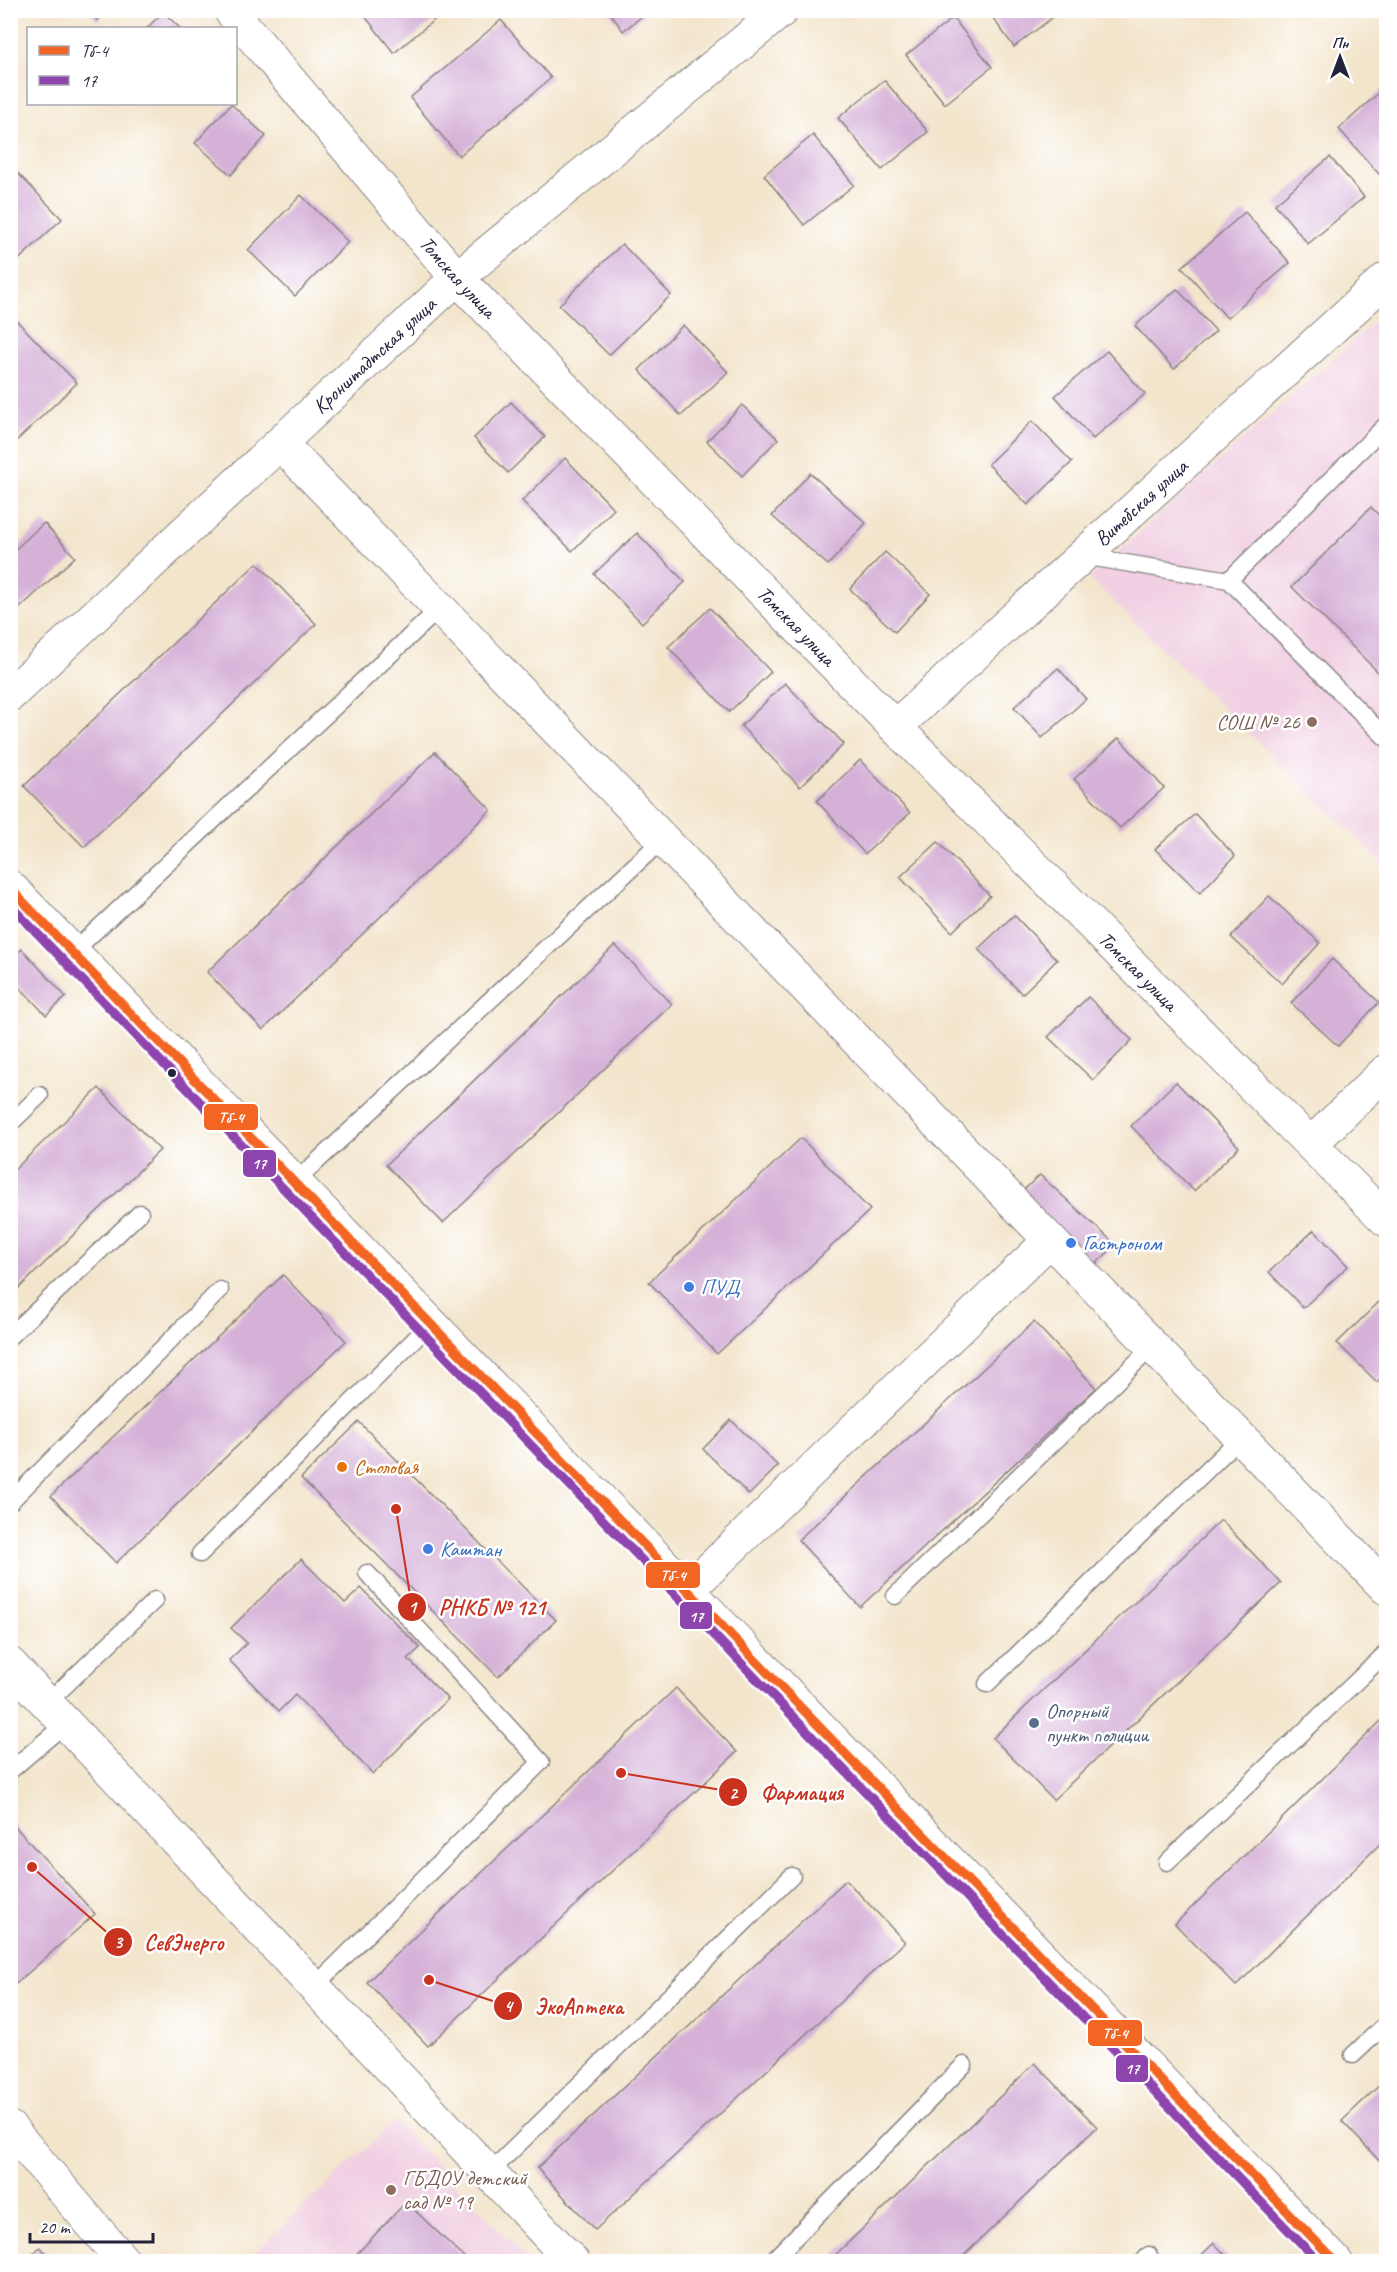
<svg xmlns="http://www.w3.org/2000/svg" width="1397" height="2272" viewBox="0 0 1397 2272" font-family="Caveat,sans-serif">
	<rect width="100%" height="100%" fill="#fff"/>
	<filter id="ink" filterUnits="userSpaceOnUse"><feTurbulence type="fractalNoise" baseFrequency=".0167" numOctaves="2"/><feDisplacementMap in="SourceGraphic" scale="12" xChannelSelector="R" yChannelSelector="G"/><feConvolveMatrix kernelMatrix="1 2 1 2 8 2 1 2 1" color-interpolation-filters="sRGB"/></filter>
	<filter id="wash" filterUnits="userSpaceOnUse"><feTurbulence type="fractalNoise" baseFrequency=".008" numOctaves="4" result="noise"/><feDisplacementMap in="SourceGraphic" scale="24" xChannelSelector="R" yChannelSelector="G"/><feGaussianBlur stdDeviation="1.35" result="paint"/><feColorMatrix in="noise" values="0 0 0 0 0 0 0 0 0 0 0 0 0 0 0 0 0 1.4 0 .05"/><feComposite in="paint" operator="in"/></filter>
	<g filter="url(#wash)">
		<rect width="100%" height="100%" fill="#f3e5cc"/>
		<g fill="#f1d0e3">
			<path d="M 1386,311 L 1386,866 L 1089,578 Z"/>
			<path d="M 395,2121 L 529,2261 L 250,2262 L 248,2259 Z"/>
		</g>
		<g id="blocks">
			<g fill="#d5b1d8">
				<path d="M 89,10 L 109,10 L 97,21 Z"/>
				<path d="M 360,10 L 437,10 L 440,15 L 394,53 Z"/>
				<path d="M 608,10 L 650,10 L 623,31 Z"/>
				<path d="M 987,10 L 1062,10 L 1014,47 Z"/>
				<path d="M 163,12 L 180,28 L 147,28 Z"/>
				<path d="M 953,18 L 992,67 L 945,104 L 906,55 Z"/>
				<path d="M 501,20 L 551,78 L 459,156 L 410,98 Z"/>
				<path d="M 884,80 L 928,132 L 882,170 L 838,118 Z"/>
				<path d="M 1386,86 L 1386,180 L 1385,181 L 1339,129 Z"/>
				<path d="M 231,104 L 266,136 L 231,175 L 195,143 Z"/>
				<path d="M 813,135 L 854,185 L 804,225 L 764,175 Z"/>
				<path d="M 1330,157 L 1364,197 L 1308,244 L 1275,204 Z"/>
				<path d="M 10,165 L 62,219 L 10,268 Z"/>
				<path d="M 301,195 L 348,242 L 295,296 L 248,250 Z"/>
				<path d="M 1245,212 L 1290,263 L 1227,318 L 1182,267 Z"/>
				<path d="M 622,244 L 671,295 L 609,355 L 559,305 Z"/>
				<path d="M 1177,289 L 1216,331 L 1174,369 L 1135,326 Z"/>
				<path d="M 17,321 L 77,383 L 10,447 L 10,327 Z"/>
				<path d="M 683,325 L 728,372 L 681,416 L 639,370 Z"/>
				<path d="M 1107,351 L 1145,394 L 1093,439 L 1055,396 Z"/>
				<path d="M 511,402 L 545,437 L 508,473 L 474,438 Z"/>
				<path d="M 742,405 L 778,439 L 742,476 L 707,441 Z"/>
				<path d="M 1032,421 L 1072,462 L 1028,505 L 988,464 Z"/>
				<path d="M 565,458 L 614,509 L 572,551 L 522,501 Z"/>
				<path d="M 810,473 L 866,523 L 828,565 L 772,516 Z"/>
				<path d="M 1371,507 L 1386,523 L 1386,680 L 1292,587 Z"/>
				<path d="M 44,523 L 75,557 L 10,617 L 10,554 Z"/>
				<path d="M 637,533 L 685,582 L 642,623 L 594,574 Z"/>
				<path d="M 885,552 L 930,594 L 895,632 L 850,589 Z"/>
				<path d="M 257,563 L 316,624 L 84,847 L 24,786 Z"/>
				<path d="M 710,608 L 771,672 L 729,712 L 668,647 Z"/>
				<path d="M 1058,668 L 1086,699 L 1042,738 L 1014,707 Z"/>
				<path d="M 785,683 L 844,744 L 800,787 L 741,726 Z"/>
				<path d="M 1119,738 L 1164,788 L 1120,828 L 1074,779 Z"/>
				<path d="M 435,752 L 491,810 L 263,1030 L 207,972 Z"/>
				<path d="M 860,760 L 910,813 L 865,854 L 817,801 Z"/>
				<path d="M 1195,814 L 1235,856 L 1200,893 L 1155,849 Z"/>
				<path d="M 938,842 L 990,896 L 952,932 L 900,877 Z"/>
				<path d="M 1269,896 L 1320,943 L 1282,984 L 1231,937 Z"/>
				<path d="M 1014,915 L 1057,960 L 1022,994 L 978,949 Z"/>
				<path d="M 615,945 L 672,1004 L 443,1223 L 386,1165 Z"/>
				<path d="M 22,949 L 66,997 L 46,1015 L 10,977 L 10,959 Z"/>
				<path d="M 1332,959 L 1379,1002 L 1338,1046 L 1291,1003 Z"/>
				<path d="M 1088,997 L 1132,1040 L 1093,1080 L 1048,1037 Z"/>
				<path d="M 1176,1082 L 1239,1147 L 1194,1191 L 1131,1126 Z"/>
				<path d="M 99,1088 L 160,1150 L 10,1297 L 10,1174 Z"/>
				<path d="M 801,1138 L 870,1210 L 717,1354 L 649,1282 Z"/>
				<path d="M 1040,1175 L 1116,1245 L 1089,1270 L 1015,1198 Z"/>
				<path d="M 1314,1230 L 1348,1266 L 1303,1308 L 1269,1272 Z"/>
				<path d="M 283,1275 L 346,1341 L 116,1563 L 51,1496 Z"/>
				<path d="M 1381,1300 L 1386,1305 L 1386,1373 L 1377,1382 L 1337,1343 Z"/>
				<path d="M 1034,1322 L 1096,1388 L 860,1607 L 798,1540 Z"/>
				<path d="M 731,1420 L 778,1466 L 749,1495 L 703,1449 Z"/>
				<path d="M 359,1422 L 556,1620 L 498,1677 L 301,1478 Z"/>
				<path d="M 1221,1520 L 1281,1583 L 1053,1800 L 993,1738 Z"/>
				<path d="M 301,1559 L 345,1603 L 361,1588 L 420,1648 L 408,1659 L 448,1699 L 373,1774 L 295,1695 L 279,1711 L 229,1660 L 247,1643 L 231,1628 Z"/>
				<path d="M 676,1688 L 737,1752 L 428,2046 L 367,1982 Z"/>
				<path d="M 1386,1716 L 1386,1838 L 1236,1986 L 1175,1924 Z"/>
				<path d="M 10,1821 L 95,1914 L 10,1989 Z"/>
				<path d="M 846,1880 L 905,1942 L 595,2230 L 537,2168 Z"/>
				<path d="M 1035,2063 L 1097,2127 L 957,2262 L 828,2262 Z"/>
				<path d="M 1386,2079 L 1386,2168 L 1342,2121 Z"/>
				<path d="M 406,2202 L 469,2262 L 349,2262 Z"/>
				<path d="M 1214,2243 L 1232,2262 L 1194,2262 Z"/>
				<path d="M 40,2247 L 55,2262 L 25,2262 Z"/>
			</g>
		</g>
	</g>
	<g filter="url(#ink)">
		<use href="#blocks" fill-opacity="0" stroke="#8a8484" stroke-width="1.5"/>
		<g fill="none" stroke-linecap="round" stroke-linejoin="round">
			<g stroke="#8a8484" stroke-width="19">
				<g id="service">
					<path d="M 1083,556 L 1229,580 L 1386,738"/>
					<path d="M 1229,580 L 1386,425"/>
					<path d="M 73,952 L 440,608"/>
					<path d="M 10,1124 L 40,1095"/>
					<path d="M 295,1182 L 663,839"/>
					<path d="M 10,1336 L 140,1213"/>
					<path d="M 10,1502 L 220,1290"/>
					<path d="M 200,1554 L 431,1323"/>
					<path d="M 895,1596 L 1153,1346"/>
					<path d="M 987,1684 L 1241,1437"/>
					<path d="M 47,1703 L 155,1600"/>
					<path d="M 10,1771 L 66,1723"/>
					<path d="M 1167,1862 L 1386,1653"/>
					<path d="M 314,1987 L 541,1762 L 367,1573"/>
					<path d="M 1353,2055 L 1386,2024"/>
					<path d="M 489,2173 L 792,1876"/>
					<path d="M 771,2262 L 964,2065"/>
					<path d="M 1143,2262 L 1149,2255"/>
				</g>
			</g>
			<g stroke="#8a8484" stroke-width="35">
				<g id="minor">
					<path id="s1" d="M 230,10 L 457,278 L 895,727 L 1386,1220"/>
					<path d="M 280,443 L 1386,1588"/>
					<path id="s2" d="M 10,695 L 457,278 L 782,10"/>
					<path id="s3" d="M 895,727 L 1386,279"/>
					<path d="M 1311,1144 L 1386,1071"/>
					<path d="M 688,1590 L 1050,1240"/>
					<path d="M 10,1664 L 573,2262"/>
					<path d="M 10,2128 L 124,2262"/>
				</g>
			</g>
			<g stroke="#8a8484" stroke-width="35">
				<path id="secondary" d="M 10,887 L 1336,2262"/>
			</g>
			<use href="#service" stroke="#fff" stroke-width="16"/>
			<use href="#minor" stroke="#fff" stroke-width="33"/>
			<use href="#secondary" stroke="#fff" stroke-width="33"/>
			<g stroke="#fff" stroke-width="14">
				<path id="bus-1" d="M 10,888 L 1336,2262"/>
			</g>
			<g stroke="#fff" stroke-width="14">
				<path id="bus-2" d="M 10,905 L 1319,2262"/>
			</g>
			<use href="#bus-1" stroke="#f26522" stroke-width="9"/>
			<use href="#bus-2" stroke="#8e44ad" stroke-width="9"/>
		</g>
	</g>
	<g fill="#8d6e63" stroke="#fff" stroke-width="2">
		<circle cx="1312" cy="722" r="6"/>
		<circle cx="391" cy="2190" r="6"/>
	</g>
	<circle fill="#22223b" stroke="#fff" stroke-width="2" cx="172" cy="1073" r="5"/>
	<g fill="#3f7fe0" stroke="#fff" stroke-width="2">
		<circle cx="1071" cy="1243" r="6"/>
		<circle cx="689" cy="1287" r="6"/>
		<circle cx="428" cy="1549" r="6"/>
	</g>
	<circle fill="#e8710a" stroke="#fff" stroke-width="2" cx="342" cy="1467" r="6"/>
	<circle fill="#5c6f8a" stroke="#fff" stroke-width="2" cx="1034" cy="1723" r="6"/>
	<g text-anchor="middle" stroke-width="5" stroke-linejoin="round" paint-order="stroke">
		<g font-size="21" fill="#22223b" stroke="#fff">
			<text dy="7" stroke="none"><textPath href="#s1" startOffset="351">Томская улица</textPath></text>
			<text dy="7" stroke="none"><textPath href="#s2" startOffset="498">Кронштадтская улица</textPath></text>
			<text dy="7" stroke="none"><textPath href="#s3" startOffset="333">Витебская улица</textPath></text>
			<text dy="7" stroke="none"><textPath href="#s1" startOffset="837">Томская улица</textPath></text>
			<text dy="7" stroke="none"><textPath href="#s1" startOffset="1323">Томская улица</textPath></text>
		</g>
		<g font-size="21" fill="#785e54" stroke="#fff" text-anchor="end">
			<text x="1300" y="729">СОШ № 26</text>
			<text x="403" y="2185" text-anchor="start">ГБДОУ детский<tspan x="403" dy="24">сад № 19</tspan></text>
		</g>
		<g font-size="21" fill="#366cbe" stroke="#fff" text-anchor="start">
			<text x="1083" y="1250">Гастроном</text>
			<text x="701" y="1294">ПУД</text>
			<text x="440" y="1556">Каштан</text>
		</g>
		<g font-size="21" fill="#c56008" stroke="#fff" text-anchor="start">
			<text x="354" y="1474">Столовая</text>
		</g>
		<g font-size="21" fill="#4e5e75" stroke="#fff" text-anchor="start">
			<text x="1046" y="1718">Опорный<tspan x="1046" dy="24">пункт полиции</tspan></text>
		</g>
	</g>
	<path fill="none" stroke="#c8321e" stroke-width="2" d="M396 1509L412 1607M621 1773L733 1792M32 1867L118 1942M429 1980L508 2006"/>
	<g fill="#c8321e" stroke="#fff" stroke-width="2">
		<circle cx="396" cy="1509" r="6"/>
		<circle cx="621" cy="1773" r="6"/>
		<circle cx="32" cy="1867" r="6"/>
		<circle cx="429" cy="1980" r="6"/>
		<circle cx="412" cy="1607" r="15"/>
		<circle cx="733" cy="1792" r="15"/>
		<circle cx="118" cy="1942" r="15"/>
		<circle cx="508" cy="2006" r="15"/>
	</g>
	<g font-size="18" text-anchor="middle" font-weight="bold" fill="#fff">
		<text x="412" y="1613">1</text>
		<text x="733" y="1799">2</text>
		<text x="118" y="1948">3</text>
		<text x="508" y="2012">4</text>
	</g>
	<g font-size="22" text-anchor="middle" font-weight="bold" fill="#c8321e" stroke="#fff" stroke-width="5" stroke-linejoin="round" paint-order="stroke">
		<text x="492" y="1615">РНКБ № 121</text>
		<text x="802" y="1800">Фармация</text>
		<text x="184" y="1950">СевЭнерго</text>
		<text x="579" y="2014">ЭкоАптека</text>
	</g>
	<g stroke="#fff" stroke-width="2">
		<rect x="203" y="1103" width="56" height="28" rx="6" fill="#f26522"/>
		<rect x="242" y="1149" width="35" height="29" rx="6" fill="#8e44ad"/>
		<rect x="645" y="1561" width="56" height="28" rx="6" fill="#f26522"/>
		<rect x="679" y="1601" width="34" height="29" rx="6" fill="#8e44ad"/>
		<rect x="1087" y="2019" width="56" height="28" rx="6" fill="#f26522"/>
		<rect x="1115" y="2054" width="34" height="29" rx="6" fill="#8e44ad"/>
	</g>
	<g font-size="16" text-anchor="middle" font-weight="bold" fill="#fff">
		<text x="231" y="1123">Тб-4</text>
		<text x="259" y="1169">17</text>
		<text x="673" y="1581">Тб-4</text>
		<text x="696" y="1622">17</text>
		<text x="1115" y="2039">Тб-4</text>
		<text x="1132" y="2074">17</text>
	</g>
	<rect width="1397" height="2272" fill="none" stroke="#fff" stroke-width="36"/>
	<rect x="27" y="27" width="210" height="78" fill="#ffffff" stroke="#a7a7b1" stroke-width="1.5"/>
	<rect x="39" y="46" width="30" height="9" fill="#f26522" stroke="#a7a7b1" stroke-width="1.5"/>
	<text x="81" y="57" font-size="18" fill="#22223b">Тб-4</text>
	<rect x="39" y="76" width="30" height="9" fill="#8e44ad" stroke="#a7a7b1" stroke-width="1.5"/>
	<text x="81" y="87" font-size="18" fill="#22223b">17</text>
	<g transform="translate(1340 57)" stroke="#ffffff" stroke-width="4.5" paint-order="stroke">
	<path d="M0-4.5L10 22L0 15L-10 22Z" fill="#22223b"/>
	<text y="-9" font-size="16" font-weight="bold" text-anchor="middle" fill="#22223b">Пн</text>
	</g>
	<path d="M30 2233v9h123v-9" fill="none" stroke="#22223b" stroke-width="3"/>
	<text x="39" y="2233" font-size="18" fill="#22223b" stroke="#ffffff" stroke-width="4.5" paint-order="stroke">20 m</text>
</svg>
